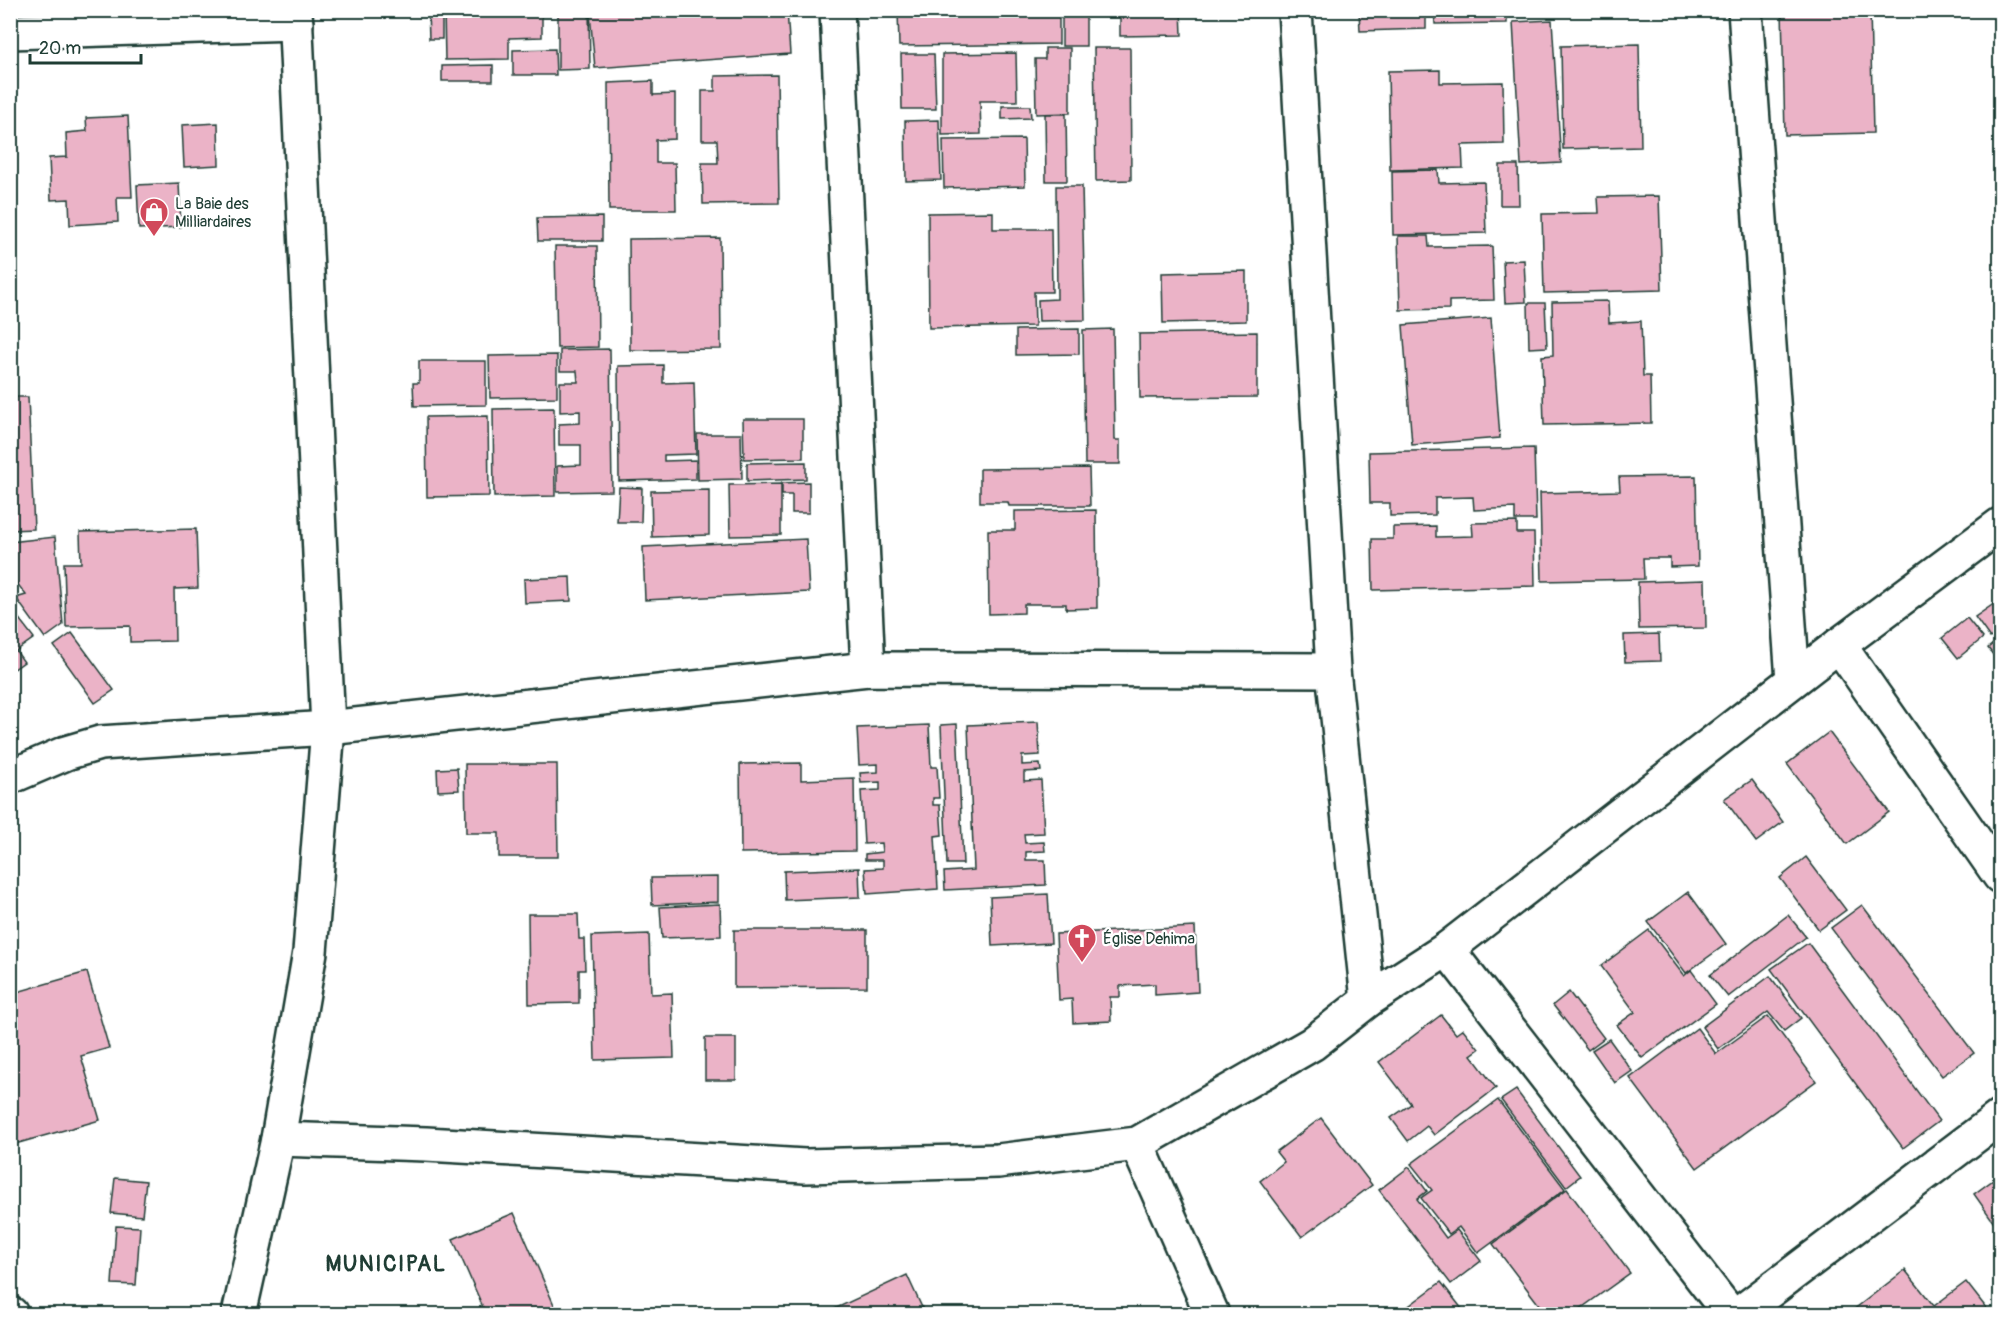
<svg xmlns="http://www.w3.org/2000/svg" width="2011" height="1325" viewBox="0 0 2011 1325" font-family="Pangolin,sans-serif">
	<rect width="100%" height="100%" fill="#fff"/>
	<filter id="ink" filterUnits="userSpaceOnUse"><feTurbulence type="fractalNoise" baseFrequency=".0167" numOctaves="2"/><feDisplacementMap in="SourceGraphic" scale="12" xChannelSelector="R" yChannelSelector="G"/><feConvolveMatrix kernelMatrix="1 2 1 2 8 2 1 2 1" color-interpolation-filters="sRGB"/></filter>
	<g filter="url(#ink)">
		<g fill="#ebb3c7" stroke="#1f3d34" stroke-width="1.5">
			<path d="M 428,10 L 442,10 L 442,39 L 429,39 Z"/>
			<path d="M 444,10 L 542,10 L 542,37 L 509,38 L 509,59 L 445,60 Z"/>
			<path d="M 558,10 L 589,10 L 590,69 L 558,70 Z"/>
			<path d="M 635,10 L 787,10 L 790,54 L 595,68 L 590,14 Z"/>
			<path d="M 898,10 L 1059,10 L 1059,44 L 899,46 Z"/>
			<rect x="1062" y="10" width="24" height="36"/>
			<path d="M 1120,10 L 1181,10 L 1182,35 L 1120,36 Z"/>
			<path d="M 1359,10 L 1426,10 L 1426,29 L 1360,31 Z"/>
			<path d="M 1434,10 L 1507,10 L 1507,23 L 1435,24 Z"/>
			<path d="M 1782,10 L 1870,10 L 1873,133 L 1785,135 Z"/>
			<path d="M 1552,20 L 1561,163 L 1521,165 L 1513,22 Z"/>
			<path d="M 1639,44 L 1641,147 L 1563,149 L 1561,46 Z"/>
			<path d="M 1045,48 L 1070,48 L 1070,113 L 1036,114 L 1035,59 L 1045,59 Z"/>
			<path d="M 1094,48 L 1130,48 L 1131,180 L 1096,181 Z"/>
			<path d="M 555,49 L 556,75 L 513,75 L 513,50 Z"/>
			<path d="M 1016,53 L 1017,101 L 980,101 L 981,134 L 942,135 L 942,54 Z"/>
			<path d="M 901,54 L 934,54 L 936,109 L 902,109 Z"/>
			<path d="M 493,65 L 493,81 L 442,81 L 442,66 Z"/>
			<path d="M 1440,70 L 1440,83 L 1503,82 L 1504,144 L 1462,145 L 1463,168 L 1390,170 L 1388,71 Z"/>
			<path d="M 777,75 L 779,203 L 703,204 L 702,163 L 718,163 L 717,140 L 702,140 L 702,91 L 715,91 L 715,76 Z"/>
			<path d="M 653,81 L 653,95 L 675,94 L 675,139 L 656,140 L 656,163 L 675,163 L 676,210 L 609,210 L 608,83 Z"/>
			<path d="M 1002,106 L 1030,106 L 1031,118 L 1002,119 Z"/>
			<path d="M 1045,114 L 1066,114 L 1067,181 L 1046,181 Z"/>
			<path d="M 128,116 L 132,197 L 117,197 L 118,222 L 70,225 L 69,199 L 51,200 L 49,158 L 67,157 L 66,133 L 87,131 L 86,118 Z"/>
			<path d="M 939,120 L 941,180 L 906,181 L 905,121 Z"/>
			<path d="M 218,123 L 219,165 L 184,167 L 182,125 Z"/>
			<path d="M 1024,139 L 1025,186 L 944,188 L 943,140 Z"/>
			<path d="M 1500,165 L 1518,165 L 1519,205 L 1500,205 Z"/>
			<path d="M 1438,170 L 1439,183 L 1484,182 L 1486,233 L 1393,235 L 1392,171 Z"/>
			<path d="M 179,183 L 181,227 L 139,229 L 137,185 Z"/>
			<path d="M 1056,186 L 1082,186 L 1085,320 L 1039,321 L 1038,300 L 1057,299 Z"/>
			<path d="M 1659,196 L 1662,290 L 1544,293 L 1542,214 L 1599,213 L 1598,197 Z"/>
			<path d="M 993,212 L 993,229 L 1051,229 L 1052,292 L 1034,292 L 1035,326 L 929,328 L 928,213 Z"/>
			<path d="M 602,217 L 602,241 L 538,241 L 537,218 Z"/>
			<path d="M 1398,236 L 1428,236 L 1429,247 L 1492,246 L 1494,300 L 1449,301 L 1449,309 L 1400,310 Z"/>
			<path d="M 720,238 L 721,349 L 630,350 L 629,239 Z"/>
			<path d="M 555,246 L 597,246 L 598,347 L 557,348 Z"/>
			<path d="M 1524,260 L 1526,302 L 1505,303 L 1503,261 Z"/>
			<path d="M 1246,271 L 1246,321 L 1163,323 L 1162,273 Z"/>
			<path d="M 1608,301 L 1609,323 L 1641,321 L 1643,376 L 1650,376 L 1651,423 L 1544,425 L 1542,356 L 1553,355 L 1552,302 Z"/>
			<path d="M 1528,303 L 1545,303 L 1547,347 L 1529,348 Z"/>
			<path d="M 1491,318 L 1500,438 L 1412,445 L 1403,325 Z"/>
			<path d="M 1079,329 L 1079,354 L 1016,355 L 1016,330 Z"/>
			<path d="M 1113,329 L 1115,440 L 1120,440 L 1120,464 L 1085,464 L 1083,330 Z"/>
			<path d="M 1257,332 L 1257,397 L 1140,398 L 1139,334 Z"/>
			<path d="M 610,349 L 612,491 L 557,492 L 557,466 L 581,465 L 581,445 L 559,445 L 559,424 L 580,423 L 580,411 L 560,412 L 560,382 L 578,382 L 577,371 L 560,371 L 560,350 Z"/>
			<path d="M 557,355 L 557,397 L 490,398 L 489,356 Z"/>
			<path d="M 419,361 L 486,361 L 486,405 L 414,406 L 413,383 L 419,383 Z"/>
			<path d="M 663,365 L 663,383 L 694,382 L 696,454 L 664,455 L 664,461 L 696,460 L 696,479 L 619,481 L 618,366 Z"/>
			<path d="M 10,397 L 28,397 L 34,529 L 10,530 Z"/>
			<path d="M 554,408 L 555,496 L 494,497 L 493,409 Z"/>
			<path d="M 488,416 L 489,496 L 427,497 L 426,417 Z"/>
			<path d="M 743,419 L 803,419 L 803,458 L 744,459 Z"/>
			<path d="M 697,434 L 741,434 L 742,479 L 698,480 Z"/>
			<path d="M 1534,448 L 1536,520 L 1515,520 L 1515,508 L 1474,510 L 1473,497 L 1435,498 L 1435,515 L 1390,516 L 1390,503 L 1370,503 L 1369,452 Z"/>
			<path d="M 806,462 L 806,479 L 747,481 L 747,463 Z"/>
			<path d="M 1089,468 L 1090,506 L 1009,506 L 1008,502 L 980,502 L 980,469 Z"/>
			<path d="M 1696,476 L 1698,566 L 1670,567 L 1670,558 L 1643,558 L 1644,579 L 1542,581 L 1540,493 L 1620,491 L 1619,477 Z"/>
			<path d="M 809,482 L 809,513 L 792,513 L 792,495 L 782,495 L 782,483 Z"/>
			<path d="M 781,484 L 781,535 L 730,536 L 729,485 Z"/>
			<path d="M 619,487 L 642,488 L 641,522 L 617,522 Z"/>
			<path d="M 709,490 L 709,535 L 652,537 L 651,491 Z"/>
			<path d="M 1096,510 L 1097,608 L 1066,609 L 1066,604 L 1024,604 L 1024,613 L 989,614 L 988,530 L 1015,530 L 1015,511 Z"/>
			<path d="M 1517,522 L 1517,533 L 1534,533 L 1535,586 L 1373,590 L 1372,539 L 1393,539 L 1393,527 L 1436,526 L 1436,537 L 1473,536 L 1472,523 Z"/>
			<path d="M 196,529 L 198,588 L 174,589 L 175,641 L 130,642 L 130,626 L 66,627 L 64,563 L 81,563 L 80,532 Z"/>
			<path d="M 55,537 L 63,625 L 45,638 L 16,598 L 26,595 L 10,574 L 10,542 Z"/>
			<path d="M 806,539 L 809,592 L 645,600 L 643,547 Z"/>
			<path d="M 570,577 L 571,601 L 525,603 L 524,579 Z"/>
			<path d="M 1705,580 L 1706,628 L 1639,629 L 1638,582 Z"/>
			<path d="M 1998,601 L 2000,605 L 2000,630 L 1990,638 L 1975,617 Z"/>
			<path d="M 10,607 L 34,638 L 16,651 L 24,662 L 10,672 Z"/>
			<path d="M 1967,618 L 1983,638 L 1958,658 L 1942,638 Z"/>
			<path d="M 72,633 L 114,690 L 95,703 L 54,646 Z"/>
			<path d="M 1659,634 L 1660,661 L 1625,662 L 1624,635 Z"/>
			<path d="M 2000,638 L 2000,664 L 1988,648 Z"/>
			<path d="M 1038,722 L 1040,755 L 1022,756 L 1022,765 L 1040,764 L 1041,771 L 1024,772 L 1024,781 L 1041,780 L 1044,833 L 1024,834 L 1025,843 L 1044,842 L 1045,851 L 1026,852 L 1026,860 L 1045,860 L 1046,885 L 945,890 L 944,872 L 974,870 L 968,725 Z"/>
			<path d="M 957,724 L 963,864 L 947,864 L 941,725 Z"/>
			<path d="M 929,725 L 931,767 L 937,767 L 939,798 L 933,798 L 933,805 L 940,805 L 942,835 L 935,836 L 938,889 L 867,894 L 865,869 L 883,868 L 883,860 L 865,860 L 865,854 L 882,852 L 881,843 L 864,844 L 861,791 L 880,790 L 880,782 L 861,783 L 860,773 L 878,772 L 878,764 L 859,765 L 857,728 Z"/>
			<path d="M 1829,732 L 1889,812 L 1847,844 L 1787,764 Z"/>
			<path d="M 801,763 L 801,780 L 854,778 L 855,851 L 741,853 L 740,764 Z"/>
			<path d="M 465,764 L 557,764 L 558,857 L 499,857 L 499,833 L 466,833 Z"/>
			<path d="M 457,768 L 459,790 L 438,791 L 437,769 Z"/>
			<path d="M 1752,780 L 1783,822 L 1756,842 L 1724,799 Z"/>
			<path d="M 1806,857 L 1846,910 L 1819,930 L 1780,878 Z"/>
			<path d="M 859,868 L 860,897 L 785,900 L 784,871 Z"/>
			<path d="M 718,877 L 718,902 L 652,905 L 651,878 Z"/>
			<path d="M 1688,892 L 1726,944 L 1686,973 L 1648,922 Z"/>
			<path d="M 1048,894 L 1051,943 L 992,946 L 990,897 Z"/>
			<path d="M 720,904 L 721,936 L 662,938 L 660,907 Z"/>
			<path d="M 1862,905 L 1974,1053 L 1942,1076 L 1831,928 Z"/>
			<path d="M 528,914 L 578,914 L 579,939 L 584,939 L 585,970 L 579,970 L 579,1003 L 529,1004 Z"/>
			<path d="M 1788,915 L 1806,937 L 1728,997 L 1710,975 Z"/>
			<path d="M 1195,927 L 1198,992 L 1155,995 L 1155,984 L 1120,986 L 1120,997 L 1110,997 L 1111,1021 L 1073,1023 L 1072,999 L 1059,1000 L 1056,934 Z"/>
			<path d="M 734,930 L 867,930 L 867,987 L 734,988 Z"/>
			<path d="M 1649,930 L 1684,976 L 1691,970 L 1716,1004 L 1642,1058 L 1617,1025 L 1635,1012 L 1601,966 Z"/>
			<path d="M 649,934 L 651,994 L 672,993 L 674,1058 L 595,1060 L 592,936 Z"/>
			<path d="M 1808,943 L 1939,1121 L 1903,1148 L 1771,969 Z"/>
			<path d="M 87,972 L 109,1048 L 81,1056 L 100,1120 L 15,1144 L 10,1128 L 10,994 Z"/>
			<path d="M 1770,976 L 1801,1018 L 1784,1031 L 1768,1012 L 1718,1049 L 1702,1027 Z"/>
			<path d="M 1569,992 L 1604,1038 L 1588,1050 L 1553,1005 Z"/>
			<path d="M 1441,1015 L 1456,1034 L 1463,1029 L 1479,1049 L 1471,1055 L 1496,1088 L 1434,1135 L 1427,1126 L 1408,1141 L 1391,1118 L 1411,1104 L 1379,1062 Z"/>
			<path d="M 1768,1016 L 1816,1081 L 1697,1168 L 1630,1078 L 1697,1028 L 1716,1054 Z"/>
			<rect x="705" y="1038" width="31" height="42"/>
			<path d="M 1609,1039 L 1632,1071 L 1615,1083 L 1592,1050 Z"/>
			<path d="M 1516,1090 L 1580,1176 L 1566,1187 L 1501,1100 Z"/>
			<path d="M 1498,1100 L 1565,1189 L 1478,1253 L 1459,1227 L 1449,1234 L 1421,1198 L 1432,1190 L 1411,1164 Z"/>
			<path d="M 1321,1118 L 1372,1185 L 1302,1237 L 1260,1181 L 1284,1162 L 1276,1152 Z"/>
			<path d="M 1409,1167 L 1427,1191 L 1417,1199 L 1446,1238 L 1457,1230 L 1481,1261 L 1451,1284 L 1379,1190 Z"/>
			<path d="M 2000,1175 L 2000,1231 L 1974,1194 Z"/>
			<path d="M 115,1178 L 146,1181 L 142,1216 L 111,1213 Z"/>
			<path d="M 1567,1189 L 1630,1273 L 1573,1314 L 1546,1314 L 1493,1244 Z"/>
			<path d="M 514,1213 L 558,1314 L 486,1314 L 453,1239 Z"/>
			<path d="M 116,1226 L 140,1227 L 136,1285 L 112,1284 Z"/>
			<path d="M 1905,1270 L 1934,1306 L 1966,1282 L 1991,1314 L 1848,1314 Z"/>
			<path d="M 907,1275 L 925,1314 L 834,1314 L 832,1310 Z"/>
			<path d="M 1441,1282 L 1466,1314 L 1398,1314 Z"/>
		</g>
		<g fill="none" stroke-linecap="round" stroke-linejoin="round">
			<g stroke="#1f3d34" stroke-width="38">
				<g id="minor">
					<path d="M 837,10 L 868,669"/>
					<path d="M 1295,10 L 1333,670 L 1368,1000"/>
					<path d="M 1745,10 L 1793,680"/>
					<path d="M 10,32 L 296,23"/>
					<path d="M 1839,645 L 2000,876"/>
					<path d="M 10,777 L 66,753 L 100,743 L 328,728 L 868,669 L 1333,670"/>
					<path d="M 1447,949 L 1730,1314"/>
					<path d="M 278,1139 L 426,1144 L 805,1166 L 998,1161 L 1137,1144 L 1312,1044 L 1368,1000 L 1447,949 L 1839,645 L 2000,525"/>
					<path d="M 1137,1144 L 1212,1314"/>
					<path d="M 10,1314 L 11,1314"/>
					<path d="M 239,1314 L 278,1139 L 310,952 L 328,728 L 295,10"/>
					<path d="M 1739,1314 L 2000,1117"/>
				</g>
			</g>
			<use href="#minor" stroke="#fff" stroke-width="33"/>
		</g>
	</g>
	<defs>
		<g id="shop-pin" transform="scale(1.5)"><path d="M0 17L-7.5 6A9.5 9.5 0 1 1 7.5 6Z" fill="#d1495b" stroke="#fff"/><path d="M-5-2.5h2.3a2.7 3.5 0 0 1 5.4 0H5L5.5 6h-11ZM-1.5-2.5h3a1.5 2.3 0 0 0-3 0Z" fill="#fff"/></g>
		<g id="church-pin" transform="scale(1.5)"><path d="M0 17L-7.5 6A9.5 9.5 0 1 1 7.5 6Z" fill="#d1495b" stroke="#fff"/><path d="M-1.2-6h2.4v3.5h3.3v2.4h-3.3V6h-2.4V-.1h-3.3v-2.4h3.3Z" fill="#fff"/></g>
	</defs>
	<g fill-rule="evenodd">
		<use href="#shop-pin" x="154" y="212"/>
		<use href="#church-pin" x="1082" y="938"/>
	</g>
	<g text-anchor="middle" stroke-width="4.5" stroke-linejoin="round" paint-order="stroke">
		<g font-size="16" fill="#1f3d34" stroke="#fff" text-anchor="start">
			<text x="175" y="209">La Baie des<tspan x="175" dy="18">Milliardaires</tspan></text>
			<text x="1103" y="944">Église Dehima</text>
		</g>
		<g font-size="22" font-weight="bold" letter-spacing="1.5" fill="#1f3d34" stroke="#fff">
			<text x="386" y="1271">MUNICIPAL</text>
		</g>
	</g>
	<rect width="2011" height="1325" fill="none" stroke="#fff" stroke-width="36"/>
	<rect x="18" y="18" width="1975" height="1289" fill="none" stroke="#1f3d34" stroke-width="2" filter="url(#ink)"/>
	<path d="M30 54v9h111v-9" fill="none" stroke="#1f3d34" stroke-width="3"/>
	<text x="39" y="54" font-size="18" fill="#1f3d34" stroke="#ffffff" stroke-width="4.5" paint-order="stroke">20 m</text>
</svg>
